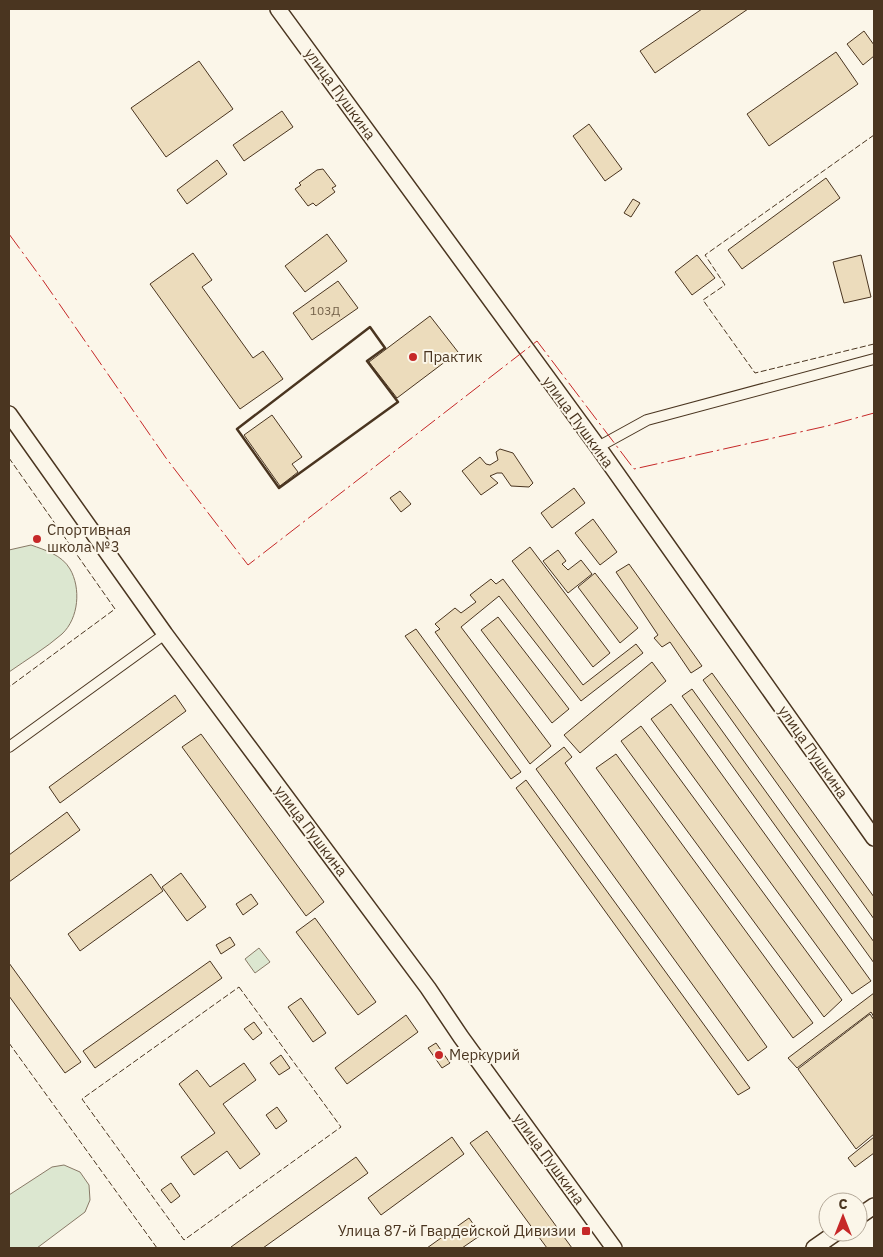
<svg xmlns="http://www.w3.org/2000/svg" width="883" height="1257" viewBox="0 0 883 1257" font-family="'IBM Plex Sans',sans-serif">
	<rect width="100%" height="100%" fill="#fbf6e9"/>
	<g fill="#dce7d0" stroke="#887966">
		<path d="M 31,545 C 45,550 62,555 70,569 C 81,588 79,618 62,634 C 46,648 26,660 9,672 L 9,550 Z"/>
		<path d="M 259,948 L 270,962 L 255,973 L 245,959 Z"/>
		<path d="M 64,1165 L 80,1172 L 89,1185 L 90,1200 L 85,1212 L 37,1248 L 9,1248 L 9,1195 L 52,1167 Z"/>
	</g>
	<g fill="#ecdcbc" stroke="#4a3520">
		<path d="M 702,9 L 748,9 L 655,73 L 640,51 Z"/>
		<path d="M 864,31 L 874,45 L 874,56 L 863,65 L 847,44 Z"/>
		<path d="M 836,52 L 858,84 L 769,146 L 747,114 Z"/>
		<path d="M 199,61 L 233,109 L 166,157 L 131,108 Z"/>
		<path d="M 282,111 L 293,127 L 244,161 L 233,145 Z"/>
		<path d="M 589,124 L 622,169 L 605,181 L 573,136 Z"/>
		<path d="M 217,160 L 227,174 L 187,204 L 177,190 Z"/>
		<path d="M 323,169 L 336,186 L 332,188 L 335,192 L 316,206 L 313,203 L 308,206 L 295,189 L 301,185 L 299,183 L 317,170 Z"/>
		<path d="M 826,178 L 840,198 L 742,269 L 728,250 Z"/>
		<path d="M 633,199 L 640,203 L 631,217 L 624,213 Z"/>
		<path d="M 327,234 L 347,261 L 305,292 L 285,266 Z"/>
		<path d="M 193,253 L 212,280 L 202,287 L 253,358 L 263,351 L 283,379 L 240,409 L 150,284 Z"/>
		<path d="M 697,255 L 715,278 L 692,295 L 675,272 Z"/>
		<path d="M 861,255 L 871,297 L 844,303 L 833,262 Z"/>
		<path d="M 338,281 L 358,308 L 312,340 L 293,313 Z"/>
		<path d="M 430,316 L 458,352 L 397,398 L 369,362 Z"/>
		<path d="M 272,415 L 302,457 L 292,464 L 298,472 L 280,486 L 244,435 Z"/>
		<path d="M 500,449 L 513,453 L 533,483 L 529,487 L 511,486 L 502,473 L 497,473 L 490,476 L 498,483 L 481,495 L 462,471 L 480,457 L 486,464 L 490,465 L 498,460 L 496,452 Z"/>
		<path d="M 574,488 L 585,503 L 552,528 L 541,513 Z"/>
		<path d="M 400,491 L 411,504 L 401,512 L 390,498 Z"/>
		<path d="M 593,519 L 617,552 L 600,565 L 575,533 Z"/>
		<path d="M 530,547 L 610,653 L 593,667 L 512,561 Z"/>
		<path d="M 558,550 L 566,561 L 562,564 L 568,570 L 581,560 L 592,574 L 568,593 L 543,561 Z"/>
		<path d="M 629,564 L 702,666 L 691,673 L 670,642 L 662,647 L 654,638 L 658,635 L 616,572 Z"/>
		<path d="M 595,573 L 638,628 L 620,643 L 578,587 Z"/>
		<path d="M 491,579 L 496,584 L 503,579 L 583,685 L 636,644 L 643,653 L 581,701 L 499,596 L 461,627 L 551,746 L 530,764 L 435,632 L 440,629 L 435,624 L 455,608 L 461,613 L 476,602 L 470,595 Z"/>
		<path d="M 498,617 L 569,709 L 552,723 L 481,630 Z"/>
		<path d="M 416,629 L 521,772 L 511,779 L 405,636 Z"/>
		<path d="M 652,662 L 666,681 L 580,753 L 564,735 Z"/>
		<path d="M 712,673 L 874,897 L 874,919 L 703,680 Z"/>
		<path d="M 692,689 L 874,942 L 874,963 L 682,696 Z"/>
		<path d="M 175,695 L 186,711 L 60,803 L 49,787 Z"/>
		<path d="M 671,704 L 871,981 L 852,994 L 651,719 Z"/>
		<path d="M 641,726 L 842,1000 L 824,1017 L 621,741 Z"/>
		<path d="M 201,734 L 324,902 L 306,916 L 182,747 Z"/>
		<path d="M 564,747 L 572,757 L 565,763 L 767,1047 L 748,1061 L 536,769 Z"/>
		<path d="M 616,754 L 813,1023 L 793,1038 L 596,768 Z"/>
		<path d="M 526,780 L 750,1088 L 738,1095 L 516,788 Z"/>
		<path d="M 67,812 L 80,830 L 9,882 L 9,855 Z"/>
		<path d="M 181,873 L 206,907 L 187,921 L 162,887 Z"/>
		<path d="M 151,874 L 163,891 L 80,951 L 68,934 Z"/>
		<path d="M 251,894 L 258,904 L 243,915 L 236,904 Z"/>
		<path d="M 315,918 L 376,1002 L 358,1015 L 296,932 Z"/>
		<path d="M 230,937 L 235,945 L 221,954 L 216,945 Z"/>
		<path d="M 210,961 L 222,978 L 95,1068 L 83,1051 Z"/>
		<path d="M 9,963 L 81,1062 L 65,1073 L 9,996 Z"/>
		<path d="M 874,993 L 874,1017 L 871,1012 L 797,1068 L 788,1058 Z"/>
		<path d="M 301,998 L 326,1033 L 313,1042 L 288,1007 Z"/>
		<path d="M 870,1014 L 874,1020 L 874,1134 L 856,1149 L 798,1069 Z"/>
		<path d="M 406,1015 L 418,1032 L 347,1084 L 335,1068 Z"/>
		<path d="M 254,1022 L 262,1033 L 253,1040 L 244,1029 Z"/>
		<path d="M 436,1043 L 450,1063 L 442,1068 L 428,1048 Z"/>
		<path d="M 281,1055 L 290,1068 L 279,1075 L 270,1063 Z"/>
		<path d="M 244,1063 L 256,1080 L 223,1104 L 260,1154 L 240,1169 L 227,1151 L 194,1175 L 181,1157 L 215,1133 L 179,1084 L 197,1070 L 210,1087 Z"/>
		<path d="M 277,1107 L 287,1121 L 276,1129 L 266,1115 Z"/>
		<path d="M 487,1131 L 572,1248 L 547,1248 L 470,1143 Z"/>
		<path d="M 452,1137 L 464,1154 L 381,1215 L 368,1198 Z"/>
		<path d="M 874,1137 L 874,1153 L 855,1167 L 848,1158 Z"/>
		<path d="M 356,1157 L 368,1173 L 263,1248 L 232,1248 L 231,1247 Z"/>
		<path d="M 171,1183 L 180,1196 L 171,1203 L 161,1190 Z"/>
		<path d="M 469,1218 L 481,1235 L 462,1248 L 427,1248 Z"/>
	</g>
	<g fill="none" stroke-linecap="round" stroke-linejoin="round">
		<g stroke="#4a3520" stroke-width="12">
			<g id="street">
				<path d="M 598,447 L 647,420 L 874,359"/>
				<path d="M 9,747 L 165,634"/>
			</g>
		</g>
		<g stroke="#4a3520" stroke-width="18">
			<g id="secondary">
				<path d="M 278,9 L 598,447 L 874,838"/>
				<path d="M 9,414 L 165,634 L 428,988 L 461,1037 L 614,1248"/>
				<path d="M 858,1217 L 874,1206"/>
				<path d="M 814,1248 L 837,1232"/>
			</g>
		</g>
		<use href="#street" stroke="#fbf6e9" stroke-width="10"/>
		<use href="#secondary" stroke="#fbf6e9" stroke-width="15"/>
		<g stroke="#4a3520" stroke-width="1" stroke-dasharray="6 2.5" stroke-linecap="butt">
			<path d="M 874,135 L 705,255 L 725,285 L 703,300 L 755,373 L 874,344"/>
			<path d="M 9,458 L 115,609 L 9,687"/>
			<path d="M 239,987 L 341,1127 L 184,1240 L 82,1099 Z"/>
			<path d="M 9,1043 L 157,1248"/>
		</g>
		<path stroke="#4a3520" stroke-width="2.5" d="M 370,327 L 385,348 L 367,361 L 398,402 L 279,488 L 237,429 Z"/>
		<path stroke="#c62828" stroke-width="1" stroke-dasharray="18 4 2.5 4" stroke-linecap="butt" d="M 9,234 L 42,279 L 166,458 L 248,565 L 537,341 L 634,469 L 827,426 L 874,413"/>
	</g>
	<g fill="#c62828" stroke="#fbf6e9" stroke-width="2">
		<circle cx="413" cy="357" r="5"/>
		<circle cx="37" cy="539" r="5"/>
		<circle cx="439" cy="1055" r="5"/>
		<rect x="581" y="1226" width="10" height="10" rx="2.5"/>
	</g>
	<g text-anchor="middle" stroke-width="4" stroke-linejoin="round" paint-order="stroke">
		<g font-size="12" fill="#725f47">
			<text x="325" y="315">103Д</text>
		</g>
		<g font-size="15" fill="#4a3520" stroke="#fbf6e9">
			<text transform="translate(340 94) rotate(54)" y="5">улица Пушкина</text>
			<text transform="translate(578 422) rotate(54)" y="5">улица Пушкина</text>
			<text transform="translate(813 752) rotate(55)" y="5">улица Пушкина</text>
			<text transform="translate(311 831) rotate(53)" y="5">улица Пушкина</text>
			<text transform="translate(549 1159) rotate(54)" y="5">улица Пушкина</text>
		</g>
		<g font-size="15" fill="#4a3520" stroke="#fbf6e9" text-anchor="start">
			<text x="423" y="362">Практик</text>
			<text x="47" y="535">Спортивная<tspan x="47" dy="17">школа №3</tspan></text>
			<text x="449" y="1060">Меркурий</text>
			<text x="576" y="1236" text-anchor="end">Улица 87-й Гвардейской Дивизии</text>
		</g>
	</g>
	<rect width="883" height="1257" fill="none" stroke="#4a3520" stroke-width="20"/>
	<g transform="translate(843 1217)"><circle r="24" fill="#fbf6e9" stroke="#b4a999"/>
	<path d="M0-4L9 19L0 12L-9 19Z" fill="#c62828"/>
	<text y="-8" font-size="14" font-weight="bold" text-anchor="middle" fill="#4a3520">С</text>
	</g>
</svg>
